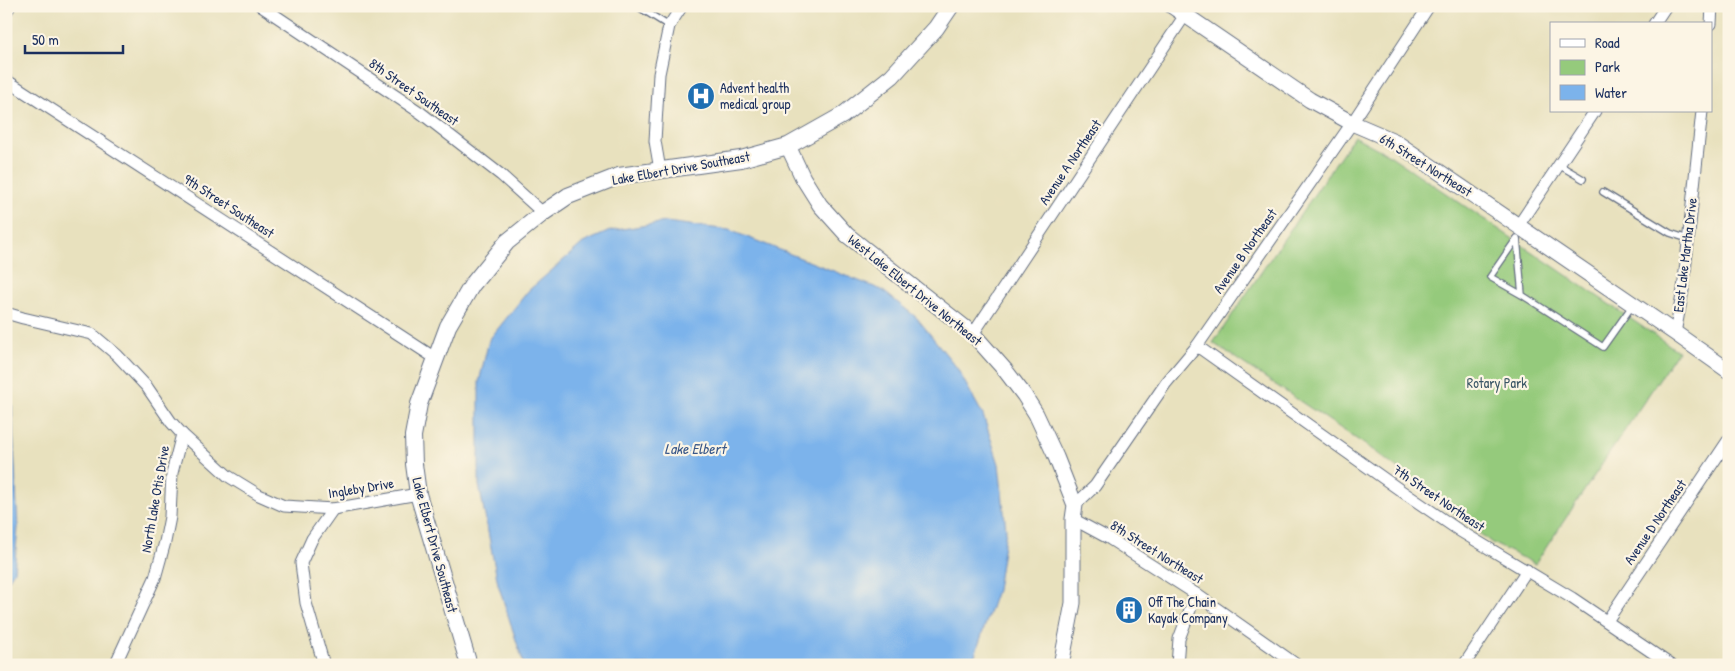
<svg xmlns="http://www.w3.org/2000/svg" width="1735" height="671" viewBox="0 0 1735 671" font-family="'Patrick Hand',sans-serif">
	<rect width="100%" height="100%" fill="#fcf5e5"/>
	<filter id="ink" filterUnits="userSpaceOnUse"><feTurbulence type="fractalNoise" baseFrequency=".02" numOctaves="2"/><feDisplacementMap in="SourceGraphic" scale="10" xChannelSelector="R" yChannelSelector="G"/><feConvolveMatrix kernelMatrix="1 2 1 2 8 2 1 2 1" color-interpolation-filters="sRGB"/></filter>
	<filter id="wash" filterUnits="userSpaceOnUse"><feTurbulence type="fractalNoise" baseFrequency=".0096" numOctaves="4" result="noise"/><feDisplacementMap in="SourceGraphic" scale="20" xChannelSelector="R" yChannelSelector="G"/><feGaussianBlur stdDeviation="1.12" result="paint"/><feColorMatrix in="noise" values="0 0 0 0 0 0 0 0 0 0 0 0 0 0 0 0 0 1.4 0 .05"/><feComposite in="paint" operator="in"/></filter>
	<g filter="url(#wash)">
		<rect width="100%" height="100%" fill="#e8e1be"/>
		<path fill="#95ca7c" stroke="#587c6d" d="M 1354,136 L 1391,156 L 1678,351 L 1535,564 L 1492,543 L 1376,452 L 1213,343 Z"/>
		<g fill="#7cb3eb" stroke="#4c71a4">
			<path d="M 666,222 L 729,230 L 882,290 L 917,318 L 957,368 L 983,415 L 999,464 L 1006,530 L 997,590 L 975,655 L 968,665 L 524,665 L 498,584 L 479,485 L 479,382 L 489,340 L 528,291 L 583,243 L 610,231 Z"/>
			<path d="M 6,381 L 12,406 L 18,528 L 14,571 L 6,584 Z"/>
		</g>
	</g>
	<g filter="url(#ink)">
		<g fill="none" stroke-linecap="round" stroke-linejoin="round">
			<g stroke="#636d80" stroke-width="8">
				<g id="service">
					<path d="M 637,6 L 669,26"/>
					<path d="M 1559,165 L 1583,179"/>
					<path d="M 1603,192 L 1670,233 L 1688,239"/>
					<path d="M 1522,295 L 1517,238 L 1490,277 L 1522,295 L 1603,347 L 1632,306"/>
				</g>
			</g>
			<g stroke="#636d80" stroke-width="13">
				<g id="minor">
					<path d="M 261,6 L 421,113 L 501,175 L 543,213"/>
					<path d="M 6,12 L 10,6"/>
					<path d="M 1654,24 L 1666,6"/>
					<path d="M 1711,24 L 1712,6"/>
					<path d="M 6,80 L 435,358"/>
					<path d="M 660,170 L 655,141 L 659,74 L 669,26 L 682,6"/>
					<path d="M 1518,226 L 1595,111"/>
					<path d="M 6,313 L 23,318 L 92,334 L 117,355 L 147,387 L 171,422 L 182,434 L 172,473 L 170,517 L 165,542 L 155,578 L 115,665"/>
					<path d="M 1675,333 L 1683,290 L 1702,111"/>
					<path d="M 973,334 L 1191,6"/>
					<path d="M 1197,346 L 1400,490 L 1460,531 L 1572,598 L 1671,665"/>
					<path d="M 182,434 L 228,476 L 259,495 L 284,506 L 333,509 L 418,494"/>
					<path d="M 1075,505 L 1095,486 L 1166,383 L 1197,346 L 1352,123 L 1429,6"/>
					<path d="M 1073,519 L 1110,539 L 1196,594 L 1297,665"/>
					<path d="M 1607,621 L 1729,439"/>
					<path d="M 324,665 L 306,603 L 301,563 L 312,539 L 333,509"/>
					<path d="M 1177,665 L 1179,639 L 1196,594"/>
					<path d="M 1464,665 L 1527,570"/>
				</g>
			</g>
			<g stroke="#636d80" stroke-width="17">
				<g id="tertiary">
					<path d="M 1172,6 L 1310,100 L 1352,123 L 1394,141 L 1675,333 L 1729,371"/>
					<path d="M 788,146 L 803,178 L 820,205 L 847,235 L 973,334 L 1005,370 L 1024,395 L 1036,414 L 1056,457 L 1075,505 L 1073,519 L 1073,603 L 1061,665"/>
				</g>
			</g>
			<g stroke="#636d80" stroke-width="18">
				<path id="secondary" d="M 469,665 L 418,494 L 414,464 L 413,436 L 419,404 L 448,326 L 472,285 L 507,242 L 543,213 L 568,196 L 619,176 L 741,159 L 788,146 L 843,115 L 892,76 L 936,28 L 951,6"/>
			</g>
			<use href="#service" stroke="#fff" stroke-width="5.5"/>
			<use href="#minor" stroke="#fff" stroke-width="11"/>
			<use href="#tertiary" stroke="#fff" stroke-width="15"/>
			<use href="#secondary" stroke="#fff" stroke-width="16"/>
		</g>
	</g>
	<defs>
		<g id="hospital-disc" transform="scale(1.4375)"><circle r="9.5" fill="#1f6fb2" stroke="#fcf5e5"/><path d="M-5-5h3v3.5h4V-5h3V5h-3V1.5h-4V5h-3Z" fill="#fff"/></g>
		<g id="building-disc" transform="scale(1.4375)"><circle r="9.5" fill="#1f6fb2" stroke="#fcf5e5"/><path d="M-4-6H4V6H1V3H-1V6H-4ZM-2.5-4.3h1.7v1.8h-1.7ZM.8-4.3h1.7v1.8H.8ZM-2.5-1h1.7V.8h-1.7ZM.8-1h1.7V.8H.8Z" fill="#fff"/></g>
	</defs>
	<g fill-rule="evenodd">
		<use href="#hospital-disc" x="701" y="96"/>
		<use href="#building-disc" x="1129" y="610"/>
	</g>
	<g text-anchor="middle" stroke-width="4.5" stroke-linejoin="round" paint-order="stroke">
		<g font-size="14" fill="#1b2f5e" stroke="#fcf5e5" text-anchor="start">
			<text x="720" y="93">Advent health<tspan x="720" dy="16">medical group</tspan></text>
			<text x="1148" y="607">Off The Chain<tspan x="1148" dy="16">Kayak Company</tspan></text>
		</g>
		<g font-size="14" fill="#1b2f5e" stroke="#fcf5e5">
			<text transform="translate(414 92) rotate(35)" y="5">8th Street Southeast</text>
			<text transform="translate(1070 162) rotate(-56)" y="5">Avenue A Northeast</text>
			<text transform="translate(1426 165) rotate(32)" y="5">6th Street Northeast</text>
			<text transform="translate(681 168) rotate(-10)" y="5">Lake Elbert Drive Southeast</text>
			<text transform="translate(229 206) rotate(33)" y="5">9th Street Southeast</text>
			<text transform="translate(1245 251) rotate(-55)" y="5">Avenue B Northeast</text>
			<text transform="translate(1685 255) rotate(-83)" y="5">East Lake Martha Drive</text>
			<text transform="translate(915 290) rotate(39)" y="5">West Lake Elbert Drive Northeast</text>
			<text transform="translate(361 488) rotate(-9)" y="5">Ingleby Drive</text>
			<text transform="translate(1439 498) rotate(34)" y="5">7th Street Northeast</text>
			<text transform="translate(155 499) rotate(-80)" y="5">North Lake Otis Drive</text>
			<text transform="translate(1655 522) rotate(-56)" y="5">Avenue D Northeast</text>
			<text transform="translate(435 545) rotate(75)" y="5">Lake Elbert Drive Southeast</text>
			<text transform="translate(1157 552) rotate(32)" y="5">8th Street Northeast</text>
		</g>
		<g font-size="14" fill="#3a5666" stroke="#fcf5e5">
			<text x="1497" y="388">Rotary Park</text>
		</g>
		<g font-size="15" font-style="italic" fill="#385788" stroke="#fcf5e5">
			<text x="695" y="454">Lake Elbert</text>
		</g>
	</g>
	<rect width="1735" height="671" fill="none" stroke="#fcf5e5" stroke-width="25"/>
	<rect x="1550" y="22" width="162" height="90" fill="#fcf5e5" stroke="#a2a6af"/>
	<rect x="1560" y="39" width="25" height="8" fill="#ffffff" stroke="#a2a6af"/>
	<text x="1595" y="48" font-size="15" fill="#1b2f5e">Road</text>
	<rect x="1560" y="60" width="25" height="15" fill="#95ca7c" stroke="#a2a6af"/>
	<text x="1595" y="72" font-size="15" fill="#1b2f5e">Park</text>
	<rect x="1560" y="85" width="25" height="15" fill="#7cb3eb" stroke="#a2a6af"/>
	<text x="1595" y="98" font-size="15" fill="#1b2f5e">Water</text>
	<path d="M25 45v8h98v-8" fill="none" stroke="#1b2f5e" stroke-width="2.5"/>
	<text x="32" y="45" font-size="15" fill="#1b2f5e" stroke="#fcf5e5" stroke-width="4" paint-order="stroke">50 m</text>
</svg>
